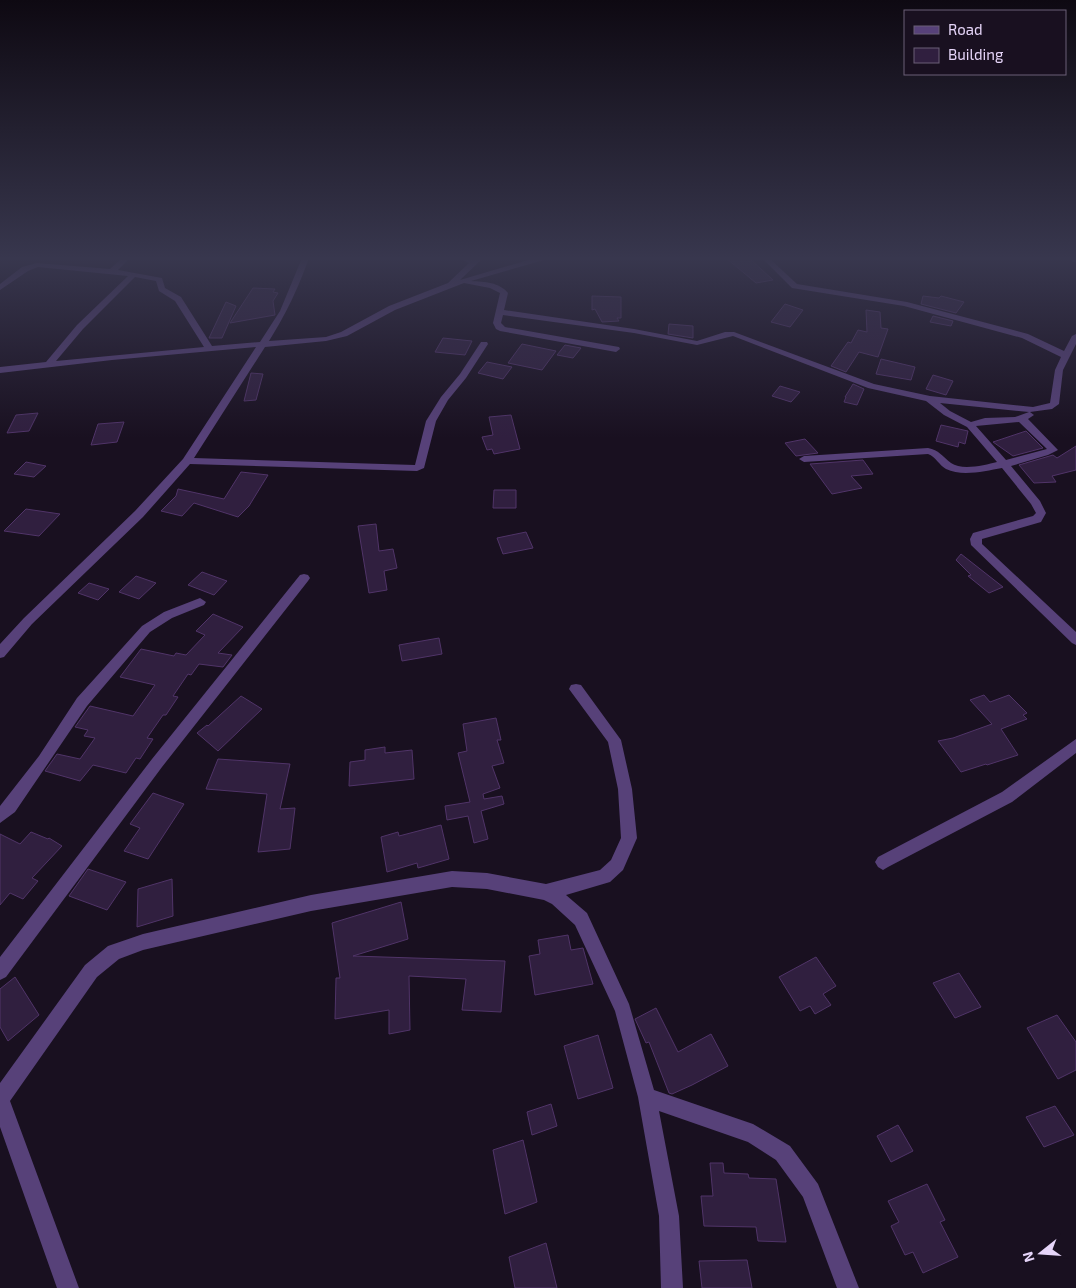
<svg xmlns="http://www.w3.org/2000/svg" width="1076" height="1288" viewBox="0 0 1076 1288" font-family="'Exo 2',sans-serif">
	<rect width="100%" height="100%" fill="#191020"/>
	<g fill="#301f3f" stroke="#503468">
		<path d="M 726,258 L 749,258 L 773,280 L 756,283 Z"/>
		<path d="M 253,288 L 275,289 L 273,292 L 278,293 L 273,301 L 275,315 L 230,323 Z"/>
		<path d="M 592,296 L 621,297 L 621,318 L 617,318 L 619,321 L 602,322 L 595,309 L 592,310 Z"/>
		<path d="M 923,296 L 939,298 L 941,296 L 964,302 L 956,313 L 921,304 Z"/>
		<path d="M 226,302 L 236,306 L 222,338 L 209,338 Z"/>
		<path d="M 785,304 L 803,310 L 790,327 L 771,322 Z"/>
		<path d="M 866,310 L 880,312 L 881,328 L 888,329 L 878,357 L 859,352 L 846,372 L 831,366 L 848,342 L 851,343 L 858,330 L 867,332 Z"/>
		<path d="M 933,316 L 953,321 L 951,326 L 930,322 Z"/>
		<path d="M 669,324 L 693,326 L 693,338 L 668,334 Z"/>
		<path d="M 443,338 L 472,341 L 465,355 L 435,352 Z"/>
		<path d="M 522,344 L 556,351 L 542,370 L 508,363 Z"/>
		<path d="M 565,345 L 581,348 L 573,358 L 557,355 Z"/>
		<path d="M 881,359 L 915,367 L 911,380 L 876,374 Z"/>
		<path d="M 487,362 L 512,367 L 503,379 L 478,373 Z"/>
		<path d="M 251,373 L 263,374 L 256,400 L 244,401 Z"/>
		<path d="M 933,375 L 953,381 L 946,395 L 926,389 Z"/>
		<path d="M 853,384 L 864,389 L 857,405 L 844,402 L 846,397 L 845,397 Z"/>
		<path d="M 780,386 L 800,392 L 791,402 L 772,396 Z"/>
		<path d="M 38,413 L 29,431 L 7,433 L 16,415 Z"/>
		<path d="M 511,415 L 520,449 L 494,454 L 492,449 L 487,450 L 482,437 L 493,435 L 489,417 Z"/>
		<path d="M 124,422 L 117,442 L 91,445 L 98,424 Z"/>
		<path d="M 941,425 L 968,431 L 965,444 L 959,442 L 958,447 L 936,441 Z"/>
		<path d="M 1026,431 L 1043,448 L 1013,456 L 993,442 Z"/>
		<path d="M 805,439 L 818,453 L 796,456 L 785,443 Z"/>
		<path d="M 1076,446 L 1076,470 L 1052,476 L 1056,482 L 1034,483 L 1019,465 L 1053,455 L 1057,458 Z"/>
		<path d="M 863,460 L 873,474 L 851,476 L 862,488 L 832,494 L 810,464 Z"/>
		<path d="M 26,462 L 46,466 L 34,477 L 14,474 Z"/>
		<path d="M 241,472 L 268,475 L 249,506 L 238,517 L 194,503 L 182,516 L 161,511 L 176,496 L 178,489 L 224,499 Z"/>
		<path d="M 494,490 L 516,490 L 516,508 L 493,508 Z"/>
		<path d="M 26,509 L 60,514 L 39,536 L 4,531 Z"/>
		<path d="M 376,524 L 379,551 L 393,549 L 397,568 L 384,571 L 387,590 L 369,593 L 358,526 Z"/>
		<path d="M 526,532 L 533,548 L 503,554 L 497,538 Z"/>
		<path d="M 961,554 L 1003,587 L 989,593 L 968,576 L 971,575 L 956,560 Z"/>
		<path d="M 202,572 L 227,581 L 214,595 L 188,585 Z"/>
		<path d="M 136,576 L 156,583 L 139,599 L 119,592 Z"/>
		<path d="M 89,583 L 109,589 L 98,600 L 78,593 Z"/>
		<path d="M 213,614 L 243,627 L 218,653 L 232,655 L 223,667 L 199,664 L 191,675 L 188,674 L 173,696 L 178,697 L 166,715 L 163,715 L 147,738 L 153,739 L 140,759 L 136,758 L 126,773 L 93,765 L 80,781 L 45,771 L 57,754 L 80,759 L 95,738 L 84,736 L 88,730 L 75,727 L 90,706 L 133,716 L 155,685 L 120,677 L 141,649 L 174,656 L 176,653 L 186,655 L 205,635 L 196,631 Z"/>
		<path d="M 439,638 L 442,654 L 402,661 L 399,645 Z"/>
		<path d="M 984,695 L 990,702 L 1009,695 L 1027,713 L 1023,715 L 1027,719 L 1001,729 L 1018,755 L 987,765 L 986,764 L 961,772 L 938,741 L 953,738 L 992,724 L 970,700 Z"/>
		<path d="M 241,696 L 262,709 L 218,751 L 197,733 L 207,725 L 208,726 Z"/>
		<path d="M 496,718 L 501,740 L 497,740 L 504,763 L 492,766 L 500,788 L 483,794 L 484,799 L 502,796 L 504,804 L 481,811 L 488,839 L 474,843 L 468,816 L 447,820 L 445,806 L 470,802 L 458,753 L 467,751 L 463,724 Z"/>
		<path d="M 385,747 L 385,753 L 412,750 L 414,779 L 349,786 L 350,762 L 365,760 L 365,750 Z"/>
		<path d="M 218,759 L 290,764 L 280,809 L 295,808 L 290,849 L 258,852 L 267,794 L 206,789 Z"/>
		<path d="M 153,793 L 184,804 L 148,859 L 124,851 L 140,828 L 130,824 Z"/>
		<path d="M 441,825 L 449,859 L 418,868 L 417,863 L 387,872 L 381,837 L 398,832 L 399,836 Z"/>
		<path d="M 31,832 L 48,839 L 49,838 L 62,846 L 32,878 L 38,881 L 23,899 L 10,893 L 0,905 L 0,834 L 20,844 Z"/>
		<path d="M 88,869 L 126,882 L 107,910 L 69,896 Z"/>
		<path d="M 172,879 L 173,916 L 137,927 L 138,889 Z"/>
		<path d="M 401,902 L 408,939 L 353,956 L 505,961 L 501,1012 L 462,1010 L 466,979 L 409,976 L 410,1030 L 389,1034 L 389,1010 L 335,1019 L 336,978 L 340,978 L 332,923 Z"/>
		<path d="M 568,935 L 571,950 L 583,948 L 593,984 L 535,995 L 529,956 L 540,954 L 538,940 Z"/>
		<path d="M 816,957 L 836,986 L 823,994 L 831,1005 L 815,1014 L 810,1006 L 800,1011 L 779,977 Z"/>
		<path d="M 959,973 L 981,1007 L 955,1018 L 933,983 Z"/>
		<path d="M 15,977 L 39,1015 L 8,1041 L 0,1027 L 0,989 Z"/>
		<path d="M 656,1008 L 678,1052 L 711,1034 L 728,1066 L 692,1085 L 672,1094 L 669,1093 L 649,1042 L 646,1043 L 635,1019 Z"/>
		<path d="M 1057,1015 L 1076,1042 L 1076,1070 L 1058,1079 L 1027,1028 Z"/>
		<path d="M 598,1035 L 613,1088 L 578,1099 L 564,1046 Z"/>
		<path d="M 551,1104 L 557,1126 L 532,1135 L 527,1112 Z"/>
		<path d="M 1055,1106 L 1074,1135 L 1044,1147 L 1026,1117 Z"/>
		<path d="M 898,1125 L 913,1151 L 891,1162 L 877,1136 Z"/>
		<path d="M 523,1140 L 537,1202 L 505,1214 L 493,1150 Z"/>
		<path d="M 710,1163 L 723,1163 L 724,1173 L 748,1174 L 749,1178 L 776,1179 L 786,1242 L 758,1241 L 756,1227 L 704,1226 L 701,1196 L 713,1196 Z"/>
		<path d="M 927,1184 L 945,1220 L 940,1222 L 958,1257 L 923,1273 L 913,1252 L 905,1255 L 891,1226 L 899,1222 L 888,1201 Z"/>
		<path d="M 546,1243 L 557,1288 L 515,1288 L 509,1257 Z"/>
		<path d="M 747,1260 L 752,1288 L 702,1288 L 699,1261 Z"/>
	</g>
	<g fill="none" stroke-linecap="round" stroke-linejoin="round">
		<g fill="#574179" fill-rule="evenodd">
			<path d="M 122,258 L 130,258 L 118,270 L 162,278 L 165,288 L 181,297 L 212,346 L 260,342 L 280,311 L 302,258 L 309,258 C 297,291 287,312 269,341 L 326,337 L 341,332 L 389,306 L 448,283 L 469,263 L 459,258 L 473,260 L 475,258 L 483,258 L 460,280 L 535,258 L 544,258 L 544,260 L 471,281 C 485,282 499,282 508,293 L 504,310 L 634,329 L 697,341 L 725,332 L 734,332 L 874,384 L 930,396 L 1033,407 L 1050,403 L 1055,370 L 1061,357 L 1022,338 L 904,306 L 792,288 L 762,258 L 769,258 L 797,284 L 907,302 L 1028,334 L 1064,351 L 1072,336 L 1076,334 L 1076,344 L 1063,370 L 1059,404 L 1052,409 L 1030,412 L 1034,415 L 1028,419 L 1058,450 L 1048,455 L 1011,466 L 1040,501 L 1046,513 L 1041,522 L 982,539 L 982,544 L 1076,632 L 1076,645 L 1072,643 L 971,545 L 970,539 L 973,533 L 1033,516 L 1036,513 L 1031,504 L 1002,468 C 985,471 962,477 946,469 C 939,465 936,457 928,454 L 804,462 L 799,459 L 804,456 L 928,448 C 939,450 942,456 951,463 C 962,471 985,465 997,462 L 967,427 L 944,415 L 926,401 L 868,388 L 733,336 L 697,345 L 634,333 L 503,315 L 501,323 L 505,327 L 619,347 L 620,349 L 616,352 L 500,331 L 496,329 L 493,323 L 500,293 L 490,288 L 464,283 L 395,310 L 347,336 L 326,341 L 265,347 L 194,458 L 415,465 L 426,421 L 441,397 L 460,374 L 481,342 L 487,342 L 488,344 L 466,378 L 448,400 L 436,421 L 424,468 L 417,471 L 190,464 L 143,517 L 32,624 L 4,657 L 0,658 L 0,644 L 24,618 L 135,511 L 183,459 L 256,347 L 112,360 L 0,373 L 0,367 L 46,362 L 77,325 L 128,276 L 38,267 L 28,271 L 0,290 L 0,284 L 22,267 L 37,263 L 110,269 ZM 135,277 L 156,281 L 159,291 L 175,301 L 204,347 L 56,361 L 83,329 ZM 940,403 L 1029,412 L 1015,417 L 985,418 L 971,422 L 950,411 ZM 1019,422 L 1047,449 L 1006,460 L 976,426 Z"/>
			<path d="M 1071,258 L 1076,258 L 1076,262 L 1073,262 Z"/>
			<path d="M 304,574 L 308,575 L 310,578 L 308,581 L 162,767 L 6,977 L 0,980 L 0,957 L 152,759 L 300,575 Z"/>
			<path d="M 200,598 L 206,602 L 204,605 L 172,618 L 150,632 L 87,706 L 15,812 L 0,823 L 0,806 L 39,756 L 77,698 L 142,626 L 164,612 Z"/>
			<path d="M 576,684 L 581,685 L 621,740 L 632,789 L 637,838 L 623,870 L 610,882 L 566,895 L 587,913 L 629,1004 L 654,1090 L 753,1124 L 790,1146 L 818,1184 L 859,1288 L 837,1288 L 803,1197 L 776,1160 L 748,1142 L 659,1111 L 679,1216 L 683,1288 L 661,1288 L 659,1216 L 638,1097 L 615,1011 L 575,925 L 552,904 L 544,900 L 487,889 L 452,887 L 311,911 L 143,950 L 119,959 L 97,977 L 10,1101 L 79,1288 L 57,1288 L 0,1127 L 0,1083 L 85,965 L 108,946 L 143,934 L 311,895 L 452,871 L 487,873 L 546,884 L 600,870 L 611,860 L 621,838 L 618,789 L 608,742 L 569,689 L 571,685 Z"/>
			<path d="M 1076,739 L 1076,753 L 1012,802 L 888,867 L 883,870 L 878,867 L 875,862 L 878,857 L 1002,792 Z"/>
		</g>
	</g>
	<linearGradient id="sky" x2="0" y2="1"><stop stop-color="#0e0912"/><stop offset="0.59" stop-color="#38374e"/><stop offset="1" stop-color="#38374e" stop-opacity="0"/></linearGradient>
	<rect width="1076" height="438" fill="url(#sky)"/>
	<rect x="904" y="10" width="162" height="65" fill="#191020" stroke="#6b5f77"/>
	<rect x="914" y="26" width="25" height="8" fill="#574179" stroke="#6b5f77"/>
	<text x="948" y="35" font-size="15" fill="#e6d5f9">Road</text>
	<rect x="914" y="48" width="25" height="15" fill="#301f3f" stroke="#6b5f77"/>
	<text x="948" y="60" font-size="15" fill="#e6d5f9">Building</text>
	<g transform="translate(1041 1253) rotate(253)" stroke="#191020" stroke-width="4" paint-order="stroke">
	<path d="M0-4L9 19L0 12L-9 19Z" fill="#e6d5f9"/>
	<text y="-8" font-size="14" font-weight="bold" text-anchor="middle" fill="#e6d5f9">N</text>
	</g>
</svg>
